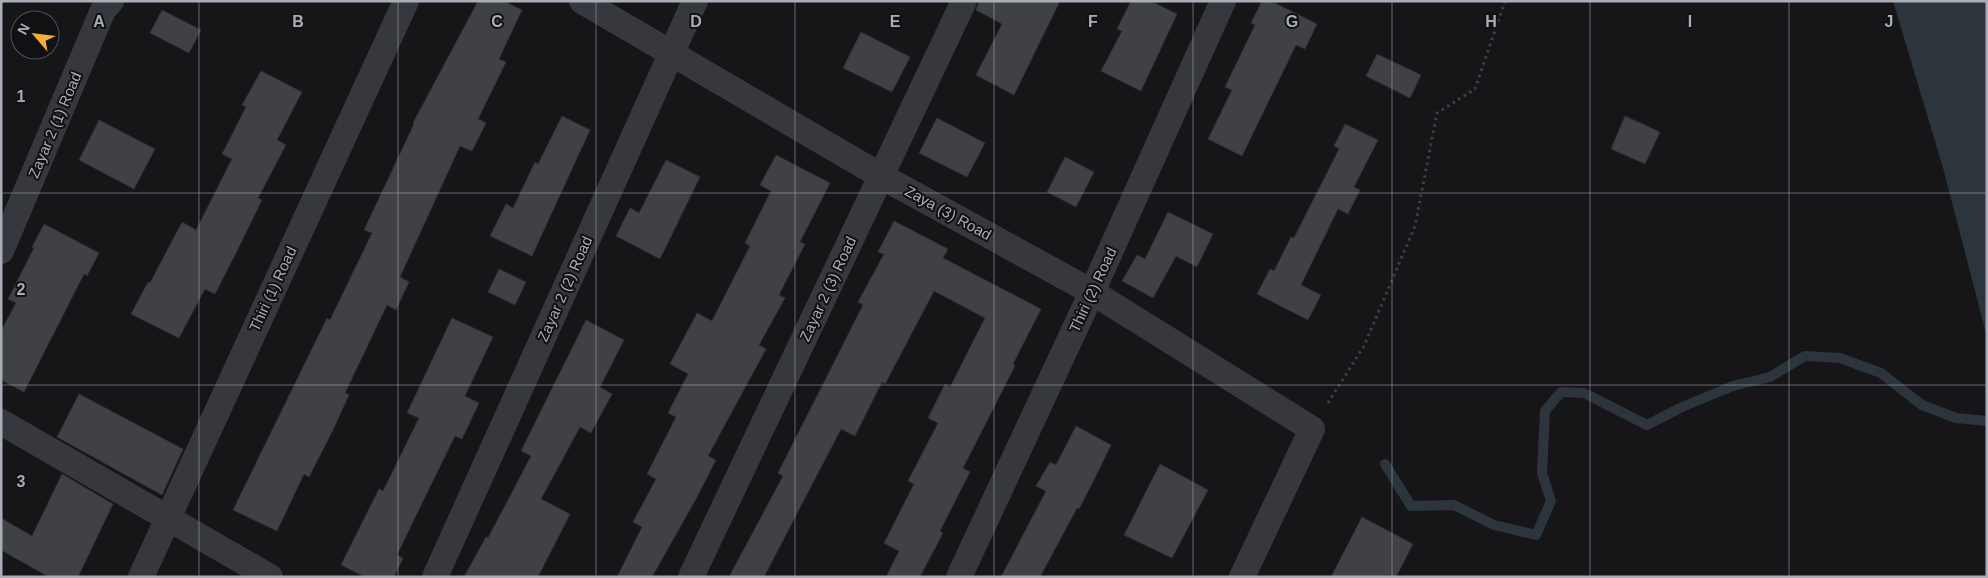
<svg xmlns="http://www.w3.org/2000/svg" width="1988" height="578" viewBox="0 0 1988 578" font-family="Arial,sans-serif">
	<rect width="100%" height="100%" fill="#161618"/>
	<path fill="#2c353c" d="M 1893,1 L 1987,1 L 1987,337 L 1943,168 Z"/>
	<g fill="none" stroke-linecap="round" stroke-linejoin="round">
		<path stroke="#2c353c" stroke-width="10" d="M 1385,464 L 1411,506 L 1454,505 L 1494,525 L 1536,535 L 1551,501 L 1542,473 L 1545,411 L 1561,392 L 1584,393 L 1647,425 L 1682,407 L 1733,386 L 1770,377 L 1805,356 L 1840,358 L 1881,373 L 1922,405 L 1956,418 L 1987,421"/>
	</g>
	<g fill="#404145" stroke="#303034">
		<path d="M 478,1 L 503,1 L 522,10 L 499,59 L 506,62 L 478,119 L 486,123 L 472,151 L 460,146 L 400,277 L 409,282 L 396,310 L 387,305 L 345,393 L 349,395 L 332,432 L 309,477 L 304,474 L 277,531 L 233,510 L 327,318 L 330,320 L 372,233 L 364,230 L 414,124 L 413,123 Z"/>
		<path d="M 979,1 L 1060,1 L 1014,95 L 976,75 L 1002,24 L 976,10 Z"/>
		<path d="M 1131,1 L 1151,1 L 1177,14 L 1141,91 L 1101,71 L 1122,31 L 1117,29 Z"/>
		<path d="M 1262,1 L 1271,1 L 1317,24 L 1305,49 L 1296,45 L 1242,156 L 1208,139 L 1232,90 L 1225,87 L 1255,25 L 1251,23 Z"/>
		<path d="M 162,10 L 201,30 L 189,53 L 150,33 Z"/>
		<path d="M 861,32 L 910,57 L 892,92 L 843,68 Z"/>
		<path d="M 1377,54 L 1421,75 L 1410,98 L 1366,76 Z"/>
		<path d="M 261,71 L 302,92 L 277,140 L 286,145 L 258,198 L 262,200 L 237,251 L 215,294 L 205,289 L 179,338 L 131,314 L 148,282 L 150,283 L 182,222 L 196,230 L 232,159 L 222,154 L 246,107 L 242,105 Z"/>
		<path d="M 562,116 L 590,130 L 532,256 L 490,236 L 506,204 L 513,208 L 535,162 L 538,164 Z"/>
		<path d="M 1625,116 L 1660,132 L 1645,164 L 1611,149 Z"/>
		<path d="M 937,118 L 985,143 L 967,177 L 919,153 Z"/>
		<path d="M 99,120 L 155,149 L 134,189 L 79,160 Z"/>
		<path d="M 1345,124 L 1378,140 L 1354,187 L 1360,190 L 1348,214 L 1338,209 L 1301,285 L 1321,295 L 1308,320 L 1257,294 L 1270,269 L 1274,271 L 1291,237 L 1294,238 L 1339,149 L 1334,146 Z"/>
		<path d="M 776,155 L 830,183 L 800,242 L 805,244 L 779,295 L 785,298 L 759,345 L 766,349 L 708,456 L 716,460 L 696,499 L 652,577 L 617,577 L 642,527 L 633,522 L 656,479 L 647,474 L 676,417 L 668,413 L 688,374 L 670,364 L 697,313 L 712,321 L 750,246 L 745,243 L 771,191 L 760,185 Z"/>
		<path d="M 1065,157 L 1094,172 L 1076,207 L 1047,192 Z"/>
		<path d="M 666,160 L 700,177 L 660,259 L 616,236 L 630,208 L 639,213 Z"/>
		<path d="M 1168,212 L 1213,234 L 1197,267 L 1176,256 L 1153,298 L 1122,281 L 1137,255 L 1145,259 Z"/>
		<path d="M 894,221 L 948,249 L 943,258 L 1041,309 L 1013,364 L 1015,366 L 963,468 L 970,472 L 940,531 L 943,533 L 920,577 L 886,577 L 899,551 L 884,543 L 914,484 L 908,481 L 938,423 L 928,418 L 945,384 L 950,387 L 985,318 L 934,291 L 885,384 L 882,382 L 855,436 L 841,429 L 764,577 L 729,577 L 783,476 L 778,473 L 863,305 L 858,302 L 884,254 L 878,252 Z"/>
		<path d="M 44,224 L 99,253 L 87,276 L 84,274 L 24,392 L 1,380 L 1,331 L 16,303 L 8,299 L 34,248 L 32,247 Z"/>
		<path d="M 499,269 L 526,282 L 515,305 L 488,292 Z"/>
		<path d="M 452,318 L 493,337 L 465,396 L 479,403 L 462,439 L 455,436 L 425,497 L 397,555 L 403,558 L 394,577 L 365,577 L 341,565 L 379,489 L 383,491 L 419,418 L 407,413 Z"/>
		<path d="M 586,320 L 624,340 L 600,387 L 612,394 L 591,433 L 580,427 L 541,499 L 570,514 L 538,577 L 464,577 L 486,537 L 488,538 L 531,456 L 521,451 Z"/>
		<path d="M 79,394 L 183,449 L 162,495 L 57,437 Z"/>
		<path d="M 1076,426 L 1111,445 L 1092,484 L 1079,509 L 1077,508 L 1040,577 L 1001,577 L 1046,491 L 1036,486 L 1050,462 L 1056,465 Z"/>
		<path d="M 1160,464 L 1208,490 L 1172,558 L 1124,535 Z"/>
		<path d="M 62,474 L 113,504 L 78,577 L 49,577 L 1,550 L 1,518 L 32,536 Z"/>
		<path d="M 1362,517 L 1413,544 L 1396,577 L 1331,577 Z"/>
	</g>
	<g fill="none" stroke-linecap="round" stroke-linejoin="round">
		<path stroke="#3d3f44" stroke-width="3" stroke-dasharray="2.5 4" stroke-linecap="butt" d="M 1328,403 L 1364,346 L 1415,226 L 1437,113 L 1475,89 L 1505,1"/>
		<g stroke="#37383d" stroke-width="26">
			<path d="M 582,1 L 881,176 L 1092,292 L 1312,429 L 1242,577"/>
			<path d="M 1,251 L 103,10 L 111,1"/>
			<path d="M 1,422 L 270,577"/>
			<path d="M 141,577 L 406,1"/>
			<path d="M 435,577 L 695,1"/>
			<path d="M 691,577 L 964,1"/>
			<path d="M 959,577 L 1092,292 L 1223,1"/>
		</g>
	</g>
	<path fill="none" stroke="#a8adb8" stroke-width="1" stroke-opacity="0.55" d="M 199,1 L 199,577M 398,1 L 398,577M 596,1 L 596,577M 795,1 L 795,577M 994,1 L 994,577M 1193,1 L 1193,577M 1392,1 L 1392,577M 1590,1 L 1590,577M 1789,1 L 1789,577M 1,193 L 1987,193M 1,385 L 1987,385"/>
	<g text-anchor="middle" stroke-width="4" stroke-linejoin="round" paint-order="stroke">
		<g font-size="15" fill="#a8adb8" stroke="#111113">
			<text transform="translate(55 125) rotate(-67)" y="5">Zayar 2 (1) Road</text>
			<text transform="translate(948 213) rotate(29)" y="5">Zaya (3) Road</text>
			<text transform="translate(273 289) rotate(-65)" y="5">Thiri (1) Road</text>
			<text transform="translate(565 289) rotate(-66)" y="5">Zayar 2 (2) Road</text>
			<text transform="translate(828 289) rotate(-65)" y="5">Zayar 2 (3) Road</text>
			<text transform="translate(1093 290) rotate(-65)" y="5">Thiri (2) Road</text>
		</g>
	</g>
	<g font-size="16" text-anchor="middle" font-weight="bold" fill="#a8adb8" stroke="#111113" stroke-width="4" stroke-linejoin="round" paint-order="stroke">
		<text x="99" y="27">A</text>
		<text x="298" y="27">B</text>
		<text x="497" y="27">C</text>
		<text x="696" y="27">D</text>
		<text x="895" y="27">E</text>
		<text x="1093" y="27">F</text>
		<text x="1292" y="27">G</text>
		<text x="1491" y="27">H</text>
		<text x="1690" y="27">I</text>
		<text x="1889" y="27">J</text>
		<text x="21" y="102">1</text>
		<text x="21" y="295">2</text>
		<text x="21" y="487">3</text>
	</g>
	<rect width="1988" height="578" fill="none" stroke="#a8adb8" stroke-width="5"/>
	<g transform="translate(35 35) rotate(298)"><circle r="24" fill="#111113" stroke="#4d4f55"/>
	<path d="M0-4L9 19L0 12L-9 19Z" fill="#f2b134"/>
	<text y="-8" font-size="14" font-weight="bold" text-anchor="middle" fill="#a8adb8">N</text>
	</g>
</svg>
